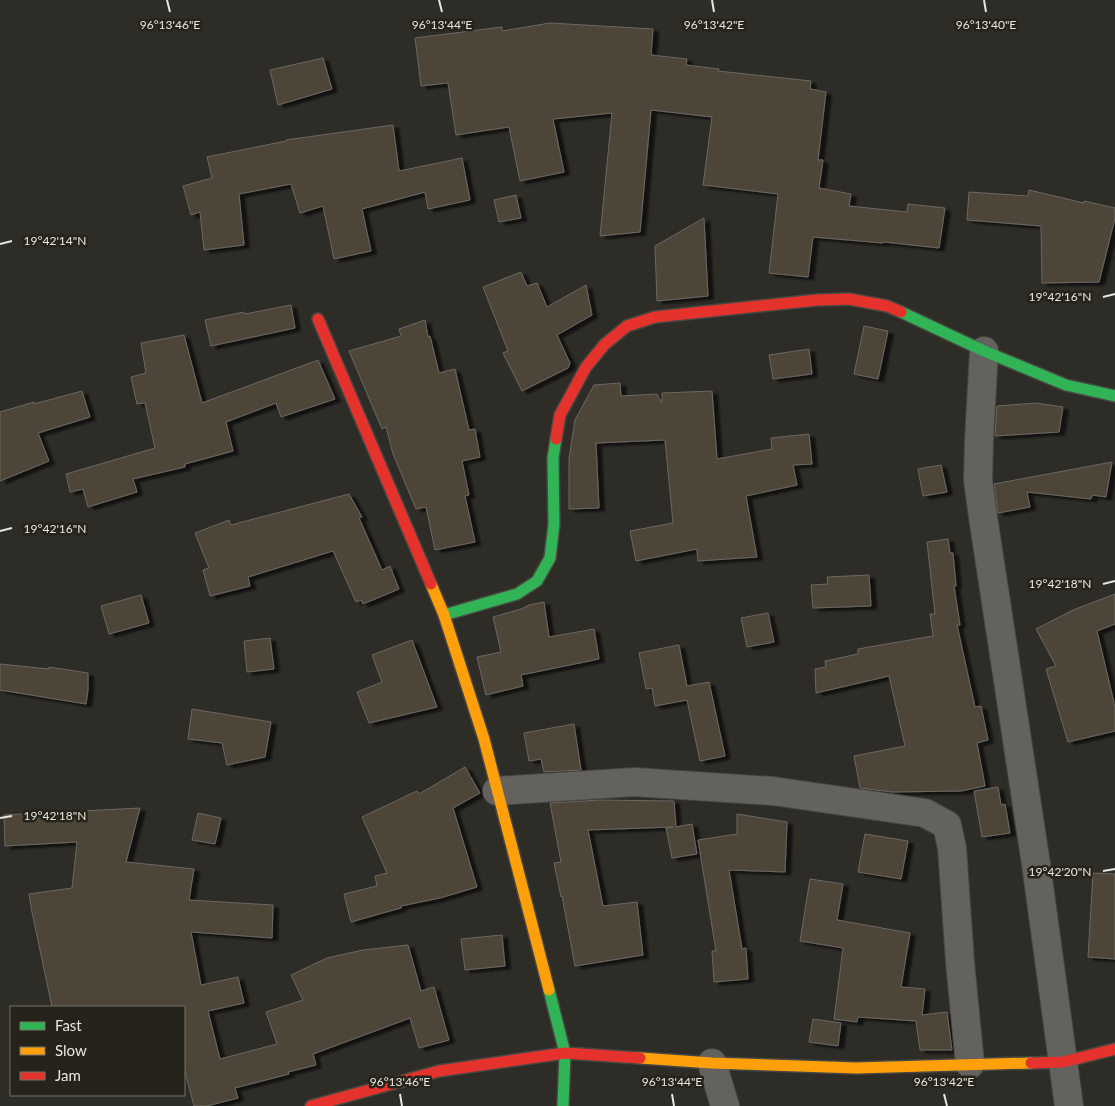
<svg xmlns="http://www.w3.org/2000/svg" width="1115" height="1106" viewBox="0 0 1115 1106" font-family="Lato,sans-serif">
	<defs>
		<filter id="shadow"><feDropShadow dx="5.5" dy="3" stdDeviation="1" flood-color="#0009"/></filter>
	</defs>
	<rect width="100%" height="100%" fill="#2d2c27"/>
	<g fill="#4e4438" stroke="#6b6864" filter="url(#shadow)">
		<path d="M 550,23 L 653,29 L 651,55 L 687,59 L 686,65 L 719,69 L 718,71 L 811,81 L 810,89 L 826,92 L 818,160 L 823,160 L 819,188 L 851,194 L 849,206 L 907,212 L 908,204 L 945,208 L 939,248 L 884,242 L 883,243 L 813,237 L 808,277 L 769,273 L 778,194 L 703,185 L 712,117 L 651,110 L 640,232 L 600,236 L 612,113 L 553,119 L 564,172 L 520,181 L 509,127 L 456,135 L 448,83 L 421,86 L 415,38 L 502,27 L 502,31 Z"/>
		<path d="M 323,58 L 332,89 L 278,105 L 270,70 Z"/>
		<path d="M 393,125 L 399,171 L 462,158 L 470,200 L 428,209 L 425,192 L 362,209 L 371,251 L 334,259 L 323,206 L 300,213 L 291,184 L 239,194 L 244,245 L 204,250 L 200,212 L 191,215 L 183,186 L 212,178 L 207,157 L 286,141 L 286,140 Z"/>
		<path d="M 1029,190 L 1084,203 L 1084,201 L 1115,208 L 1115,218 L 1099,282 L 1042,283 L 1041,226 L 967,220 L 969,192 L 1028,196 Z"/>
		<path d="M 516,195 L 521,218 L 499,222 L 494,200 Z"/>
		<path d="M 704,218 L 708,296 L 657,301 L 655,246 Z"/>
		<path d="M 521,272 L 527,286 L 537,283 L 547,307 L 586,285 L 592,315 L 557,335 L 570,363 L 568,368 L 522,391 L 503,353 L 508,351 L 483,287 Z"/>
		<path d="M 291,305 L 295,328 L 211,346 L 205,320 L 244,312 L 245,314 Z"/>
		<path d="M 425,320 L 428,337 L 430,336 L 439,373 L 455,369 L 469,430 L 475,429 L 480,457 L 462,461 L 469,495 L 465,496 L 475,542 L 435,550 L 426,507 L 416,509 L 393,454 L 386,427 L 382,429 L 349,351 L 401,336 L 399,329 Z"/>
		<path d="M 864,326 L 888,331 L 878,379 L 854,374 Z"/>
		<path d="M 184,335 L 202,403 L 318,360 L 335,399 L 281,417 L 276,403 L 226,422 L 233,451 L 185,464 L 185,467 L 133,479 L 137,492 L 88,507 L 83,489 L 70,492 L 66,474 L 155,448 L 145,403 L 137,404 L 131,377 L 146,373 L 141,343 Z"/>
		<path d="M 809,349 L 812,374 L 773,379 L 769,355 Z"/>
		<path d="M 620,383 L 621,396 L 657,394 L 662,403 L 662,393 L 712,391 L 717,459 L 772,449 L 771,438 L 809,434 L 812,464 L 793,465 L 797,485 L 746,496 L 757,557 L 698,561 L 697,549 L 636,561 L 630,531 L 673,523 L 665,440 L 596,443 L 599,508 L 569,509 L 569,459 L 575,420 L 594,385 Z"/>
		<path d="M 82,391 L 90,417 L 38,433 L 49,461 L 0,481 L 0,412 L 34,402 L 34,404 Z"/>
		<path d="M 1036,403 L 1063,407 L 1059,432 L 995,436 L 997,406 Z"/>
		<path d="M 1112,462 L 1106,497 L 1092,495 L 1091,499 L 1027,492 L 1030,507 L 998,513 L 994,484 Z"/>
		<path d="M 941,465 L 947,492 L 923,496 L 918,469 Z"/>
		<path d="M 349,494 L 362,517 L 359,518 L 382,570 L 390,566 L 399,589 L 363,604 L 361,600 L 356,602 L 333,551 L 248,577 L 250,586 L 210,596 L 203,570 L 209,568 L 195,533 L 229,520 L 231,525 Z"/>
		<path d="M 948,539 L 950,553 L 953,553 L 956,586 L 954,586 L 960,625 L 957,625 L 975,707 L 981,706 L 988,740 L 977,743 L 985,786 L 961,791 L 892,792 L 860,788 L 854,756 L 905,746 L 889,676 L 816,693 L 815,669 L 826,667 L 825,661 L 858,654 L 858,649 L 933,636 L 930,614 L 935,614 L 927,542 Z"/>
		<path d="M 869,575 L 871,606 L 813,608 L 811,585 L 828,584 L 827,577 Z"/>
		<path d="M 1115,594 L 1115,624 L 1097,631 L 1115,707 L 1115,731 L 1068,742 L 1046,669 L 1056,666 L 1036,629 L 1073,610 Z"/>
		<path d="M 141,595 L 149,623 L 109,634 L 101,606 Z"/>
		<path d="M 544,602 L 549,637 L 594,629 L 599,659 L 521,675 L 523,686 L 486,695 L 477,657 L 501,652 L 493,617 L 521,609 L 529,605 Z"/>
		<path d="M 768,613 L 774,642 L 747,647 L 741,618 Z"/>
		<path d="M 270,638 L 274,669 L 247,672 L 244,641 Z"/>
		<path d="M 412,640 L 437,707 L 369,723 L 357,692 L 382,682 L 372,655 Z"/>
		<path d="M 679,645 L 687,686 L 709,682 L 725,756 L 700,761 L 687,700 L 655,706 L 652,688 L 646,689 L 639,653 Z"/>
		<path d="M 0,664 L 49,669 L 49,667 L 88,673 L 88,690 L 86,704 L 0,690 Z"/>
		<path d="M 192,709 L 271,722 L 265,757 L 227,765 L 222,743 L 188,739 Z"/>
		<path d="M 574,724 L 581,770 L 544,772 L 541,759 L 529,761 L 524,733 Z"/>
		<path d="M 465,767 L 480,793 L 453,808 L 477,887 L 440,898 L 401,906 L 401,908 L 397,909 L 351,922 L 344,894 L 377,886 L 375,876 L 387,873 L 362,817 L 417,791 L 419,794 Z"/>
		<path d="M 998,787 L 1001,805 L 1005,804 L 1010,833 L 982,837 L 974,791 Z"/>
		<path d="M 600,800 L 674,801 L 676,827 L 692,824 L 697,854 L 672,858 L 666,828 L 673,827 L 588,830 L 603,906 L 637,902 L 643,955 L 575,966 L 562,896 L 561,897 L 554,863 L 561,862 L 550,803 Z"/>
		<path d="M 140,808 L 126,862 L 194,869 L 189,900 L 273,905 L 272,938 L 191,932 L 201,985 L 238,977 L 244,1003 L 208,1011 L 220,1059 L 277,1044 L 266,1012 L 303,1000 L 291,975 L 327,958 L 363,950 L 408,945 L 421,991 L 434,987 L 449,1040 L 419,1048 L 410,1018 L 313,1054 L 316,1065 L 288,1072 L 289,1074 L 235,1088 L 238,1098 L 207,1106 L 194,1106 L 184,1068 L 184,1007 L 52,1007 L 32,912 L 29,894 L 72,888 L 77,842 L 5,846 L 4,815 Z"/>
		<path d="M 198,813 L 221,818 L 215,844 L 192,840 Z"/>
		<path d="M 737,814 L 787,822 L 785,872 L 729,870 L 742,949 L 746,948 L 748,979 L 714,982 L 712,951 L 716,951 L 698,840 L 737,834 Z"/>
		<path d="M 865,834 L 908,841 L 901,879 L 858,872 Z"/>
		<path d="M 1093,873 L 1115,874 L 1115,959 L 1088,957 Z"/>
		<path d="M 810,879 L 843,884 L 837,920 L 910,933 L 901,987 L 925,989 L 922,1015 L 947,1012 L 952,1050 L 920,1050 L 916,1021 L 858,1017 L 857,1022 L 834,1019 L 843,948 L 800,941 Z"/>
		<path d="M 502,935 L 505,966 L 465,970 L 461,939 Z"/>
		<path d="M 813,1019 L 841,1023 L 838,1046 L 809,1042 Z"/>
	</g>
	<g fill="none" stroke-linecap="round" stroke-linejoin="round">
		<g stroke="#474742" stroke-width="30">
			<g id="street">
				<path d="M 984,351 L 979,440 L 978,480 L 983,517 L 1036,864 L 1069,1106"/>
				<path d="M 497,791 L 634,782 L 773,791 L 925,813 L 947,825 L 952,848 L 960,962 L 970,1064"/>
				<path d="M 712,1063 L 725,1106"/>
			</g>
		</g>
		<g stroke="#474742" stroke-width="14">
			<g id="fast">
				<path d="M 901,312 L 984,351 L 1066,385 L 1115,396"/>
				<path d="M 444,615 L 517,594 L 537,581 L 550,558 L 554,524 L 553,458 L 556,439"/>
				<path d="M 549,990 L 565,1053 L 563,1106"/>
			</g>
		</g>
		<g stroke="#474742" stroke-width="14">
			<g id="slow">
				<path d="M 431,584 L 444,615 L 484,739 L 549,990"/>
				<path d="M 640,1058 L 712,1063 L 856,1068 L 1031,1063"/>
			</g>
		</g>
		<g stroke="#474742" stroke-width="14">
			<g id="jam">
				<path d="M 318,319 L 431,584"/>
				<path d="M 556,439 L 560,415 L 586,367 L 605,344 L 627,326 L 655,317 L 817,300 L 849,299 L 887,306 L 901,312"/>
				<path d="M 1031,1063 L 1063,1062 L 1115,1049"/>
				<path d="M 311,1106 L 439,1071 L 565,1053 L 640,1058"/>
			</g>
		</g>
		<use href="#street" stroke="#63625e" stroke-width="28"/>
		<use href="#fast" stroke="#30b455" stroke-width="11"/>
		<use href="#slow" stroke="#ff9f0a" stroke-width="11"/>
		<use href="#jam" stroke="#e5322d" stroke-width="11"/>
	</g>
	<path fill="none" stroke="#e7e6df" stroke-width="2" d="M 167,0 L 170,12M 439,0 L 442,12M 712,0 L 714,12M 984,0 L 986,12M 0,244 L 12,241M 1103,297 L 1115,294M 0,531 L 12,528M 1103,584 L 1115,581M 0,818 L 12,816M 1103,871 L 1115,869M 400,1094 L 402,1106M 672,1094 L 674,1106M 944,1094 L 947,1106"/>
	<g font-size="12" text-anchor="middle" fill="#e7e6df" stroke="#26241a" stroke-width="5" stroke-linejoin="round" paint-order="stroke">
		<text x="170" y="29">96°13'46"E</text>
		<text x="442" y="29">96°13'44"E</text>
		<text x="714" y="29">96°13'42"E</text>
		<text x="986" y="29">96°13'40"E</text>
		<text x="55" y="245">19°42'14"N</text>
		<text x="1060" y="301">19°42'16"N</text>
		<text x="55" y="533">19°42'16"N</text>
		<text x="1060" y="588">19°42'18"N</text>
		<text x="55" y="820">19°42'18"N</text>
		<text x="1060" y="876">19°42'20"N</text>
		<text x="400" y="1086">96°13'46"E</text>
		<text x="672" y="1086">96°13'44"E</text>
		<text x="944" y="1086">96°13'42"E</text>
	</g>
	<rect x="10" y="1006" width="175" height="90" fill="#26241a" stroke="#737269"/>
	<rect x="20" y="1022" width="25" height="8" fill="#30b455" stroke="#737269"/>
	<text x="55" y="1031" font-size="15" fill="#e7e6df">Fast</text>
	<rect x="20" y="1047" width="25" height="8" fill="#ff9f0a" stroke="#737269"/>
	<text x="55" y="1056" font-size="15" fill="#e7e6df">Slow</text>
	<rect x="20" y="1072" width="25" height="8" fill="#e5322d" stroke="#737269"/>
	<text x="55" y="1081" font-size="15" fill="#e7e6df">Jam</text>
</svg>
